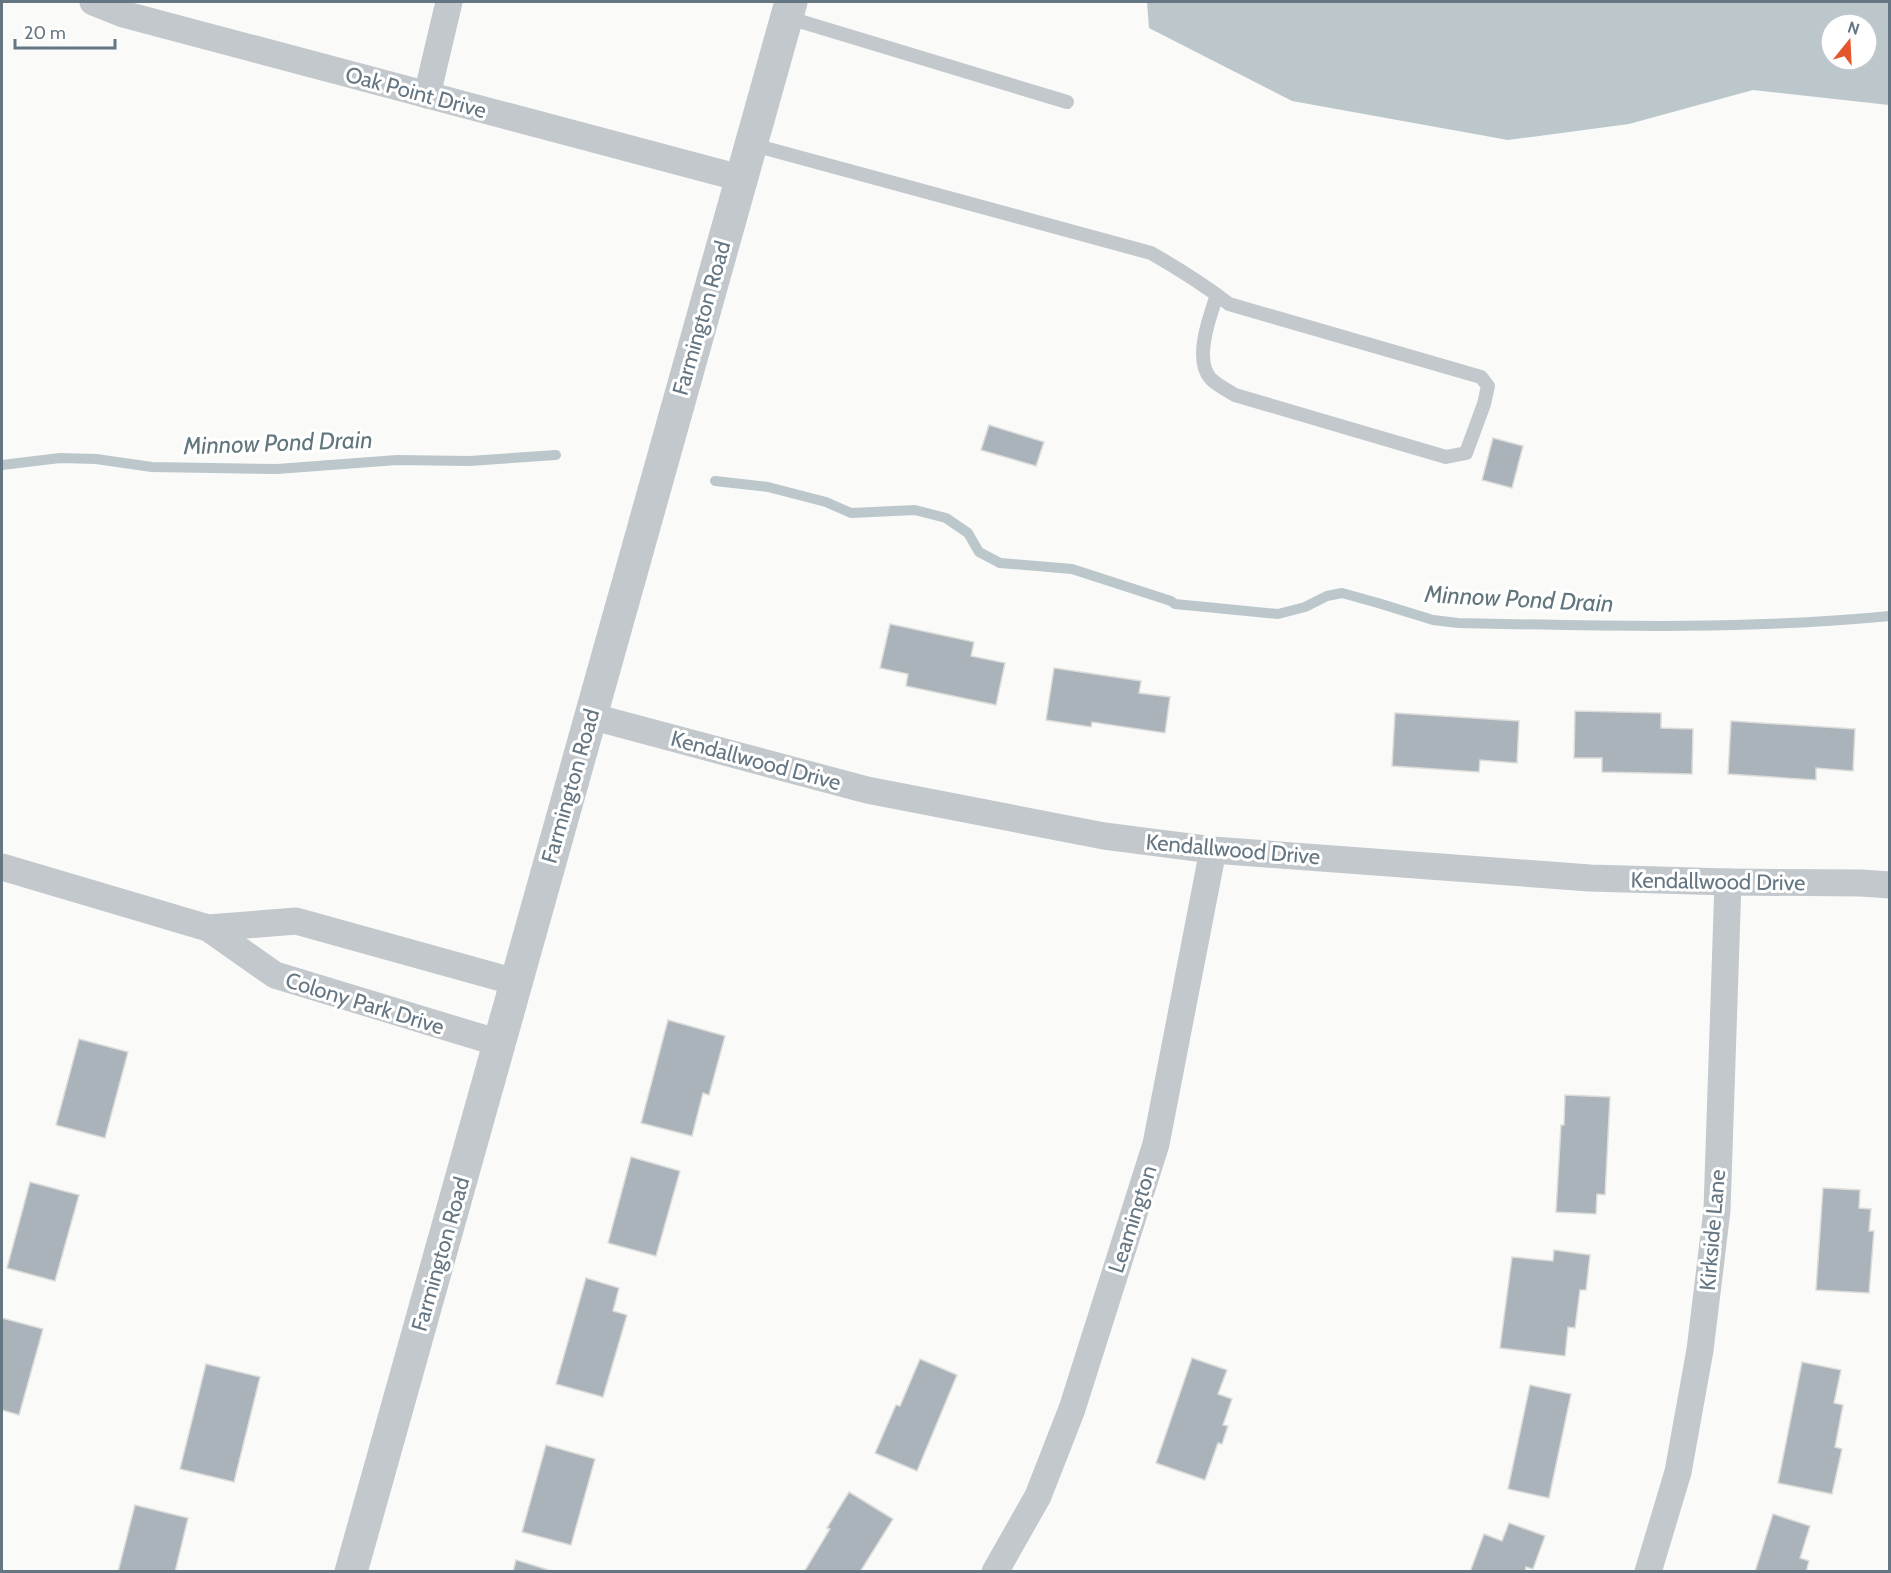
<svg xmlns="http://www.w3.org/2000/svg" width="1891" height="1573" viewBox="0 0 1891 1573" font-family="Cabin,sans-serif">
	<rect width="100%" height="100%" fill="#fafaf8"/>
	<path fill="#bbc7cb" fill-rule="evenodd" d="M 1147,2 L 1889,2 L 1889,105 L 1753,90 L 1629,124 L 1508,140 L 1292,101 L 1149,28 ZM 1831,24 L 1867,24 L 1867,60 L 1831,60 Z"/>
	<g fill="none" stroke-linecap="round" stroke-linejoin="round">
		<g stroke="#bbc7cb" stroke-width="10">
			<path d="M 2,465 L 60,458 L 96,459 L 152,467 L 277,469 L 397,460 L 469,461 L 556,455"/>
			<path d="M 715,481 L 768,487 L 826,502 L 851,513 L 915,510 L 946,518 L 968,533 L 979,552 L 1000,563 L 1072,569 L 1171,601 L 1175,604 L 1278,614 L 1305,607 L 1327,596 L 1342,593 L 1378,603 L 1433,620 L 1458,623 C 1602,626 1746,630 1890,616"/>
		</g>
	</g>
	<g fill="#aab3b9" stroke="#dcdcda" stroke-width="1.5">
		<path d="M 989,425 L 1044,442 L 1036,466 L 981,450 Z"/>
		<path d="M 1493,438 L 1523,446 L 1512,488 L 1482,480 Z"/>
		<path d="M 890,624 L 974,642 L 971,656 L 1005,663 L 996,705 L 906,686 L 908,674 L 880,668 Z"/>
		<path d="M 1054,668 L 1141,681 L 1139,693 L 1170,697 L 1165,733 L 1092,722 L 1091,727 L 1046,720 Z"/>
		<path d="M 1575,711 L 1661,713 L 1661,728 L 1693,729 L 1692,774 L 1602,772 L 1602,758 L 1574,758 Z"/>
		<path d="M 1395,713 L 1519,721 L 1517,763 L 1480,760 L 1479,772 L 1392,766 Z"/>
		<path d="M 1731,721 L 1855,729 L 1853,771 L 1816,768 L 1816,780 L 1728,774 Z"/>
		<path d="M 668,1020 L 725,1036 L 709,1095 L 703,1093 L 692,1136 L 641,1123 Z"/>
		<path d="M 79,1039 L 128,1052 L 105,1138 L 56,1125 Z"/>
		<path d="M 1565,1095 L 1610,1097 L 1605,1195 L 1597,1194 L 1596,1214 L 1556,1212 L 1561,1125 L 1564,1125 Z"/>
		<path d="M 631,1157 L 680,1171 L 656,1256 L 608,1243 Z"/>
		<path d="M 30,1182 L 79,1195 L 55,1281 L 7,1268 Z"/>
		<path d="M 1823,1188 L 1860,1190 L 1859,1208 L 1871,1209 L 1869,1231 L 1874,1231 L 1869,1293 L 1816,1290 Z"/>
		<path d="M 1554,1250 L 1590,1255 L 1586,1290 L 1580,1290 L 1575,1328 L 1568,1327 L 1565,1356 L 1500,1348 L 1512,1257 L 1553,1261 Z"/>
		<path d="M 586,1278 L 619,1288 L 613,1311 L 627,1315 L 603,1397 L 556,1384 Z"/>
		<path d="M 2,1318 L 43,1329 L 19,1415 L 2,1410 Z"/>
		<path d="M 1192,1358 L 1227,1370 L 1218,1394 L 1232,1399 L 1223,1425 L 1228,1426 L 1222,1444 L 1218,1443 L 1205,1480 L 1156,1463 Z"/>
		<path d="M 920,1359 L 957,1375 L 917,1471 L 875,1453 L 896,1405 L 900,1406 Z"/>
		<path d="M 1802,1362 L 1841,1370 L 1834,1403 L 1843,1405 L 1835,1447 L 1842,1449 L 1832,1494 L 1778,1483 Z"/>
		<path d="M 206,1364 L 260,1377 L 234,1482 L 180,1469 Z"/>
		<path d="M 1530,1385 L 1571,1394 L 1549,1498 L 1508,1489 Z"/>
		<path d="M 546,1445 L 595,1459 L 571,1545 L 522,1532 Z"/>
		<path d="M 849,1492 L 893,1519 L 860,1572 L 804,1572 L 830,1529 L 827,1528 Z"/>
		<path d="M 135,1505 L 188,1518 L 175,1572 L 118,1572 Z"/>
		<path d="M 1773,1514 L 1810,1526 L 1800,1558 L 1809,1561 L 1806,1572 L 1755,1572 Z"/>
		<path d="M 1509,1523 L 1545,1536 L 1533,1569 L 1526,1567 L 1525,1572 L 1470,1572 L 1484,1534 L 1502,1541 Z"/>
		<path d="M 516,1560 L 555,1572 L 513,1572 Z"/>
	</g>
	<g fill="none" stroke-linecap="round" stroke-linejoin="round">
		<g stroke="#c3c8cc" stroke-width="14">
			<path d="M 786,17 L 1067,102"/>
			<path d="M 750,144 L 1151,253 C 1179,269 1203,284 1229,304 L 1481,377 L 1488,386 L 1484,404 L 1466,453 L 1446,457 L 1235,395 C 1227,390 1217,385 1211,379 C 1193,360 1210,316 1217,295"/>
		</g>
		<g stroke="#c3c8cc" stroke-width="27">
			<path d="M 93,2 L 123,14 L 740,178"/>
			<path d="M 427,95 L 449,2"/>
			<path d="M 590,716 L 867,790 L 1104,836 L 1213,850 L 1590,878 L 1728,882 L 1861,883 L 1890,885"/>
			<path d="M 2,867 L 208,928 L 275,975 L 499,1043"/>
			<path d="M 208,928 L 296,921 L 515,982"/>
			<path d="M 995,1572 L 1038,1496 L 1072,1409 L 1156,1144 L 1213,850"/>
			<path d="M 1648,1572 L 1678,1472 L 1700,1350 L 1717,1210 L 1728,882"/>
		</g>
		<path stroke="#c3c8cc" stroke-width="33" d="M 351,1572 L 791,2"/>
	</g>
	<g text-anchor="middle" stroke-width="6" stroke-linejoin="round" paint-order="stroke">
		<g font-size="22" fill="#657683" stroke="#fff">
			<text transform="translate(416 92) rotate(15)" y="8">Oak Point Drive</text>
			<text transform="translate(701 318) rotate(-74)" y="8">Farmington Road</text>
			<text transform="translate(756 760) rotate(15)" y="8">Kendallwood Drive</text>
			<text transform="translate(570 786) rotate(-74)" y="8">Farmington Road</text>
			<text transform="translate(1233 849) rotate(5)" y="8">Kendallwood Drive</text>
			<text transform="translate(1718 881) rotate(1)" y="8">Kendallwood Drive</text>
			<text transform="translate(365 1003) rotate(17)" y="8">Colony Park Drive</text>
			<text transform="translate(1132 1219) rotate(-72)" y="8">Leamington</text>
			<text transform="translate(1712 1230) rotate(-85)" y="8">Kirkside Lane</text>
			<text transform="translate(440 1254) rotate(-74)" y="8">Farmington Road</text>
		</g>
		<g font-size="24" font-style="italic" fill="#60757c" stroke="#fff">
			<text transform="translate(278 443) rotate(-2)" y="8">Minnow Pond Drain</text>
			<text transform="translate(1519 599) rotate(3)" y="8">Minnow Pond Drain</text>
		</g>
	</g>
	<rect width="1891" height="1573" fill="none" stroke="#657683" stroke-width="6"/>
	<g transform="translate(1849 42) rotate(18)"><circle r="28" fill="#ffffff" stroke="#c1c8cd" stroke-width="1.5"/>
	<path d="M0-4.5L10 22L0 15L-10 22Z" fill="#e4572e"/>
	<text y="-9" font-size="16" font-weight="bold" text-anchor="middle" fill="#657683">N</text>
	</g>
	<path d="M15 39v9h100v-9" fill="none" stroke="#657683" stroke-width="3"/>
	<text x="24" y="39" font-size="18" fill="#657683" stroke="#ffffff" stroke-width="4.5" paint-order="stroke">20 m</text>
</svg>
